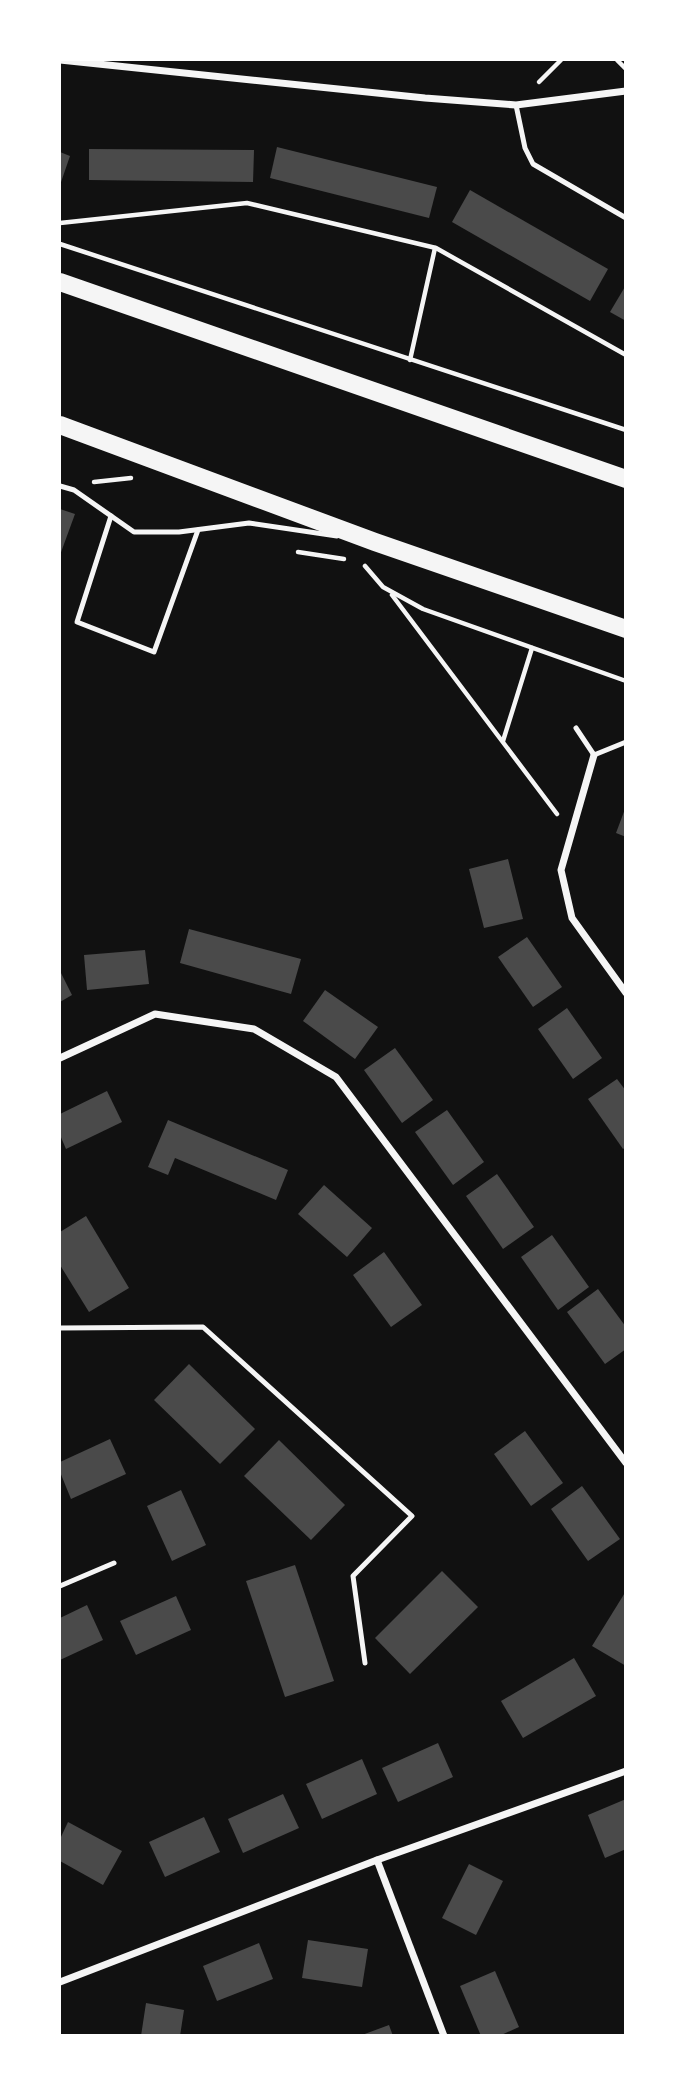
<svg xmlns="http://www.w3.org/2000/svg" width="685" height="2095" viewBox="0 0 685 2095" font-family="Montserrat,sans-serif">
	<rect width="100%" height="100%" fill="#111"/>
	<g fill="#4a4a4a">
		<path d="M 277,147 L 437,187 L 429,218 L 270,178 Z"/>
		<path d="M 89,149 L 254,150 L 253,182 L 89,180 Z"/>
		<path d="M 60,152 L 70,156 L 60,185 Z"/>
		<path d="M 470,190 L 608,269 L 590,301 L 452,222 Z"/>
		<path d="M 626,285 L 626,321 L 610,312 Z"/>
		<path d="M 60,509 L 75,514 L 60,555 Z"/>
		<path d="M 625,809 L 626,809 L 626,837 L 616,833 Z"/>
		<path d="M 508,859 L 523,919 L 484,928 L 469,869 Z"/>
		<path d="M 189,929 L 301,959 L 291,994 L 180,963 Z"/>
		<path d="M 527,937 L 562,987 L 533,1007 L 498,957 Z"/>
		<path d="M 145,950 L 149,984 L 87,990 L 84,955 Z"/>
		<path d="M 60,971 L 72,995 L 60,1002 Z"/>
		<path d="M 325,990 L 378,1027 L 355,1059 L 303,1021 Z"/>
		<path d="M 567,1008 L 602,1058 L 573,1079 L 538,1029 Z"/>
		<path d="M 395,1048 L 433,1100 L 402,1123 L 364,1070 Z"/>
		<path d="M 617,1079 L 626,1091 L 626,1147 L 623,1149 L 588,1099 Z"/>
		<path d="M 107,1091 L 122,1122 L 66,1149 L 60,1135 L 60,1114 Z"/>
		<path d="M 447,1110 L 484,1162 L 453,1185 L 415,1132 Z"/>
		<path d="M 168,1120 L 288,1170 L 276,1200 L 175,1158 L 168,1175 L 148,1167 Z"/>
		<path d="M 497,1174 L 534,1227 L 503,1249 L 466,1196 Z"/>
		<path d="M 324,1185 L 372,1228 L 347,1257 L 298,1214 Z"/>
		<path d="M 86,1216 L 129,1288 L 89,1312 L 60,1265 L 60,1232 Z"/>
		<path d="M 552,1235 L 589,1287 L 558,1310 L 521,1257 Z"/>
		<path d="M 384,1252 L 422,1305 L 391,1327 L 353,1275 Z"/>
		<path d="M 598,1289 L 626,1327 L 626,1349 L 605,1364 L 567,1312 Z"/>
		<path d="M 189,1364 L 255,1429 L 220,1464 L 154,1400 Z"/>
		<path d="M 525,1431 L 563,1483 L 531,1506 L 494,1454 Z"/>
		<path d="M 110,1439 L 126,1474 L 71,1499 L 60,1472 L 60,1462 Z"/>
		<path d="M 279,1440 L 345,1505 L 311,1540 L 244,1476 Z"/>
		<path d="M 582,1486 L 620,1539 L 588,1561 L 551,1509 Z"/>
		<path d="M 181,1490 L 206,1545 L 172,1561 L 147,1506 Z"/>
		<path d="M 295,1565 L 334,1681 L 285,1697 L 246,1581 Z"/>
		<path d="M 442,1571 L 478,1607 L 410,1674 L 375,1638 Z"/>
		<path d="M 626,1591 L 626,1666 L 592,1646 Z"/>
		<path d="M 176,1596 L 191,1630 L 136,1655 L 120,1621 Z"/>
		<path d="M 87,1605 L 103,1640 L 60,1660 L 60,1618 Z"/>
		<path d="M 574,1658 L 596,1696 L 523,1738 L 501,1701 Z"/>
		<path d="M 438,1743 L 453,1777 L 398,1802 L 382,1768 Z"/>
		<path d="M 362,1759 L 377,1794 L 322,1819 L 306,1784 Z"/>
		<path d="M 283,1794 L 299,1828 L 243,1853 L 228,1819 Z"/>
		<path d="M 626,1799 L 626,1849 L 605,1858 L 588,1815 Z"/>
		<path d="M 204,1817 L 220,1852 L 165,1877 L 149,1842 Z"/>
		<path d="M 68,1822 L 122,1851 L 103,1885 L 60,1861 L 60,1839 Z"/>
		<path d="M 469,1864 L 503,1881 L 476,1935 L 442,1918 Z"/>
		<path d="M 308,1940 L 368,1949 L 362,1987 L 302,1978 Z"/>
		<path d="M 259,1943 L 273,1979 L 217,2001 L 203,1966 Z"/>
		<path d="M 495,1971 L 519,2027 L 499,2036 L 481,2036 L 460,1986 Z"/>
		<path d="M 146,2003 L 184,2010 L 180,2036 L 141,2036 Z"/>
		<path d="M 389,2025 L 393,2036 L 362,2036 L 362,2035 Z"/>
	</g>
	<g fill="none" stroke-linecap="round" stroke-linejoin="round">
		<g stroke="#f5f5f5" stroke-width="4.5">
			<path d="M 617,60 L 626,69"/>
			<path d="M 539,82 L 561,60"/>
			<path d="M 60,223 L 247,203 L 436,248 L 626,355"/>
			<path d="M 60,244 L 626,430"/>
			<path d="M 410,360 L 435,248"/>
			<path d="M 94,482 L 131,478"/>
			<path d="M 298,552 L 344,559"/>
			<path d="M 365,566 L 383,587 L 423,609 L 626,681"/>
			<path d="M 392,595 L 557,814"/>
			<path d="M 503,741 L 532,648"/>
		</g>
		<g stroke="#f5f5f5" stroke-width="5">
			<path d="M 516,105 L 525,148 L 533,164 L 626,218"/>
			<path d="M 60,486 L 74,490 L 134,532 L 179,532 L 249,523 L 337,536"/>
			<path d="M 111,516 L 77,622 L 154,652 L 198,530"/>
			<path d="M 576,728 L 594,755 L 626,742"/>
			<path d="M 60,1328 L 203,1327 L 412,1516 L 353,1576 L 365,1663"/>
			<path d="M 60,1586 L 114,1563"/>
		</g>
		<g stroke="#f5f5f5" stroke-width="7">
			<path d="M 60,60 L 425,98 L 516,105 L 626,91"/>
			<path d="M 594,755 L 561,870 L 572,918 L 626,993"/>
			<path d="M 60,1058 L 155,1014 L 254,1029 L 336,1077 L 626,1463"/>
			<path d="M 377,1860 L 444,2036"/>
			<path d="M 60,1982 L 377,1860 L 626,1771"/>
		</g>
		<g stroke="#f5f5f5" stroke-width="18">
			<path d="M 60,282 L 626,479"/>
			<path d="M 60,425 L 375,542 L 626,629"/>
		</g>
	</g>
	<rect width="685" height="2095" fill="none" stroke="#ffffff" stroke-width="122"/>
</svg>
